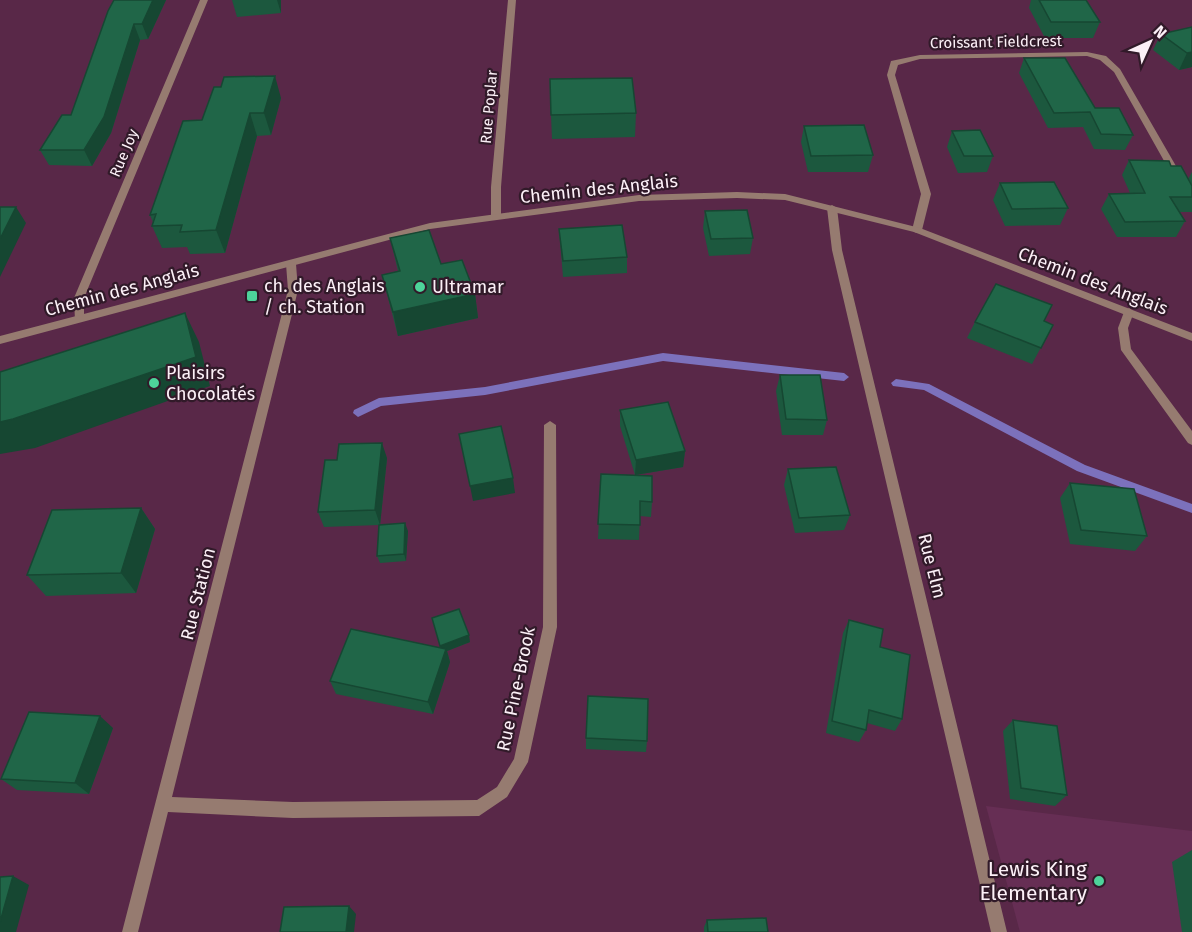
<svg xmlns="http://www.w3.org/2000/svg" width="1192" height="932" viewBox="0 0 1192 932" font-family="'Fira Sans',sans-serif">
	<rect width="100%" height="100%" fill="#592848"/>
	<path fill="#662e54" d="M 986,806 L 1192,831 L 1192,932 L 1020,932 Z"/>
	<g fill="none" stroke-linecap="round" stroke-linejoin="round">
		<g fill="#7c71bc" fill-rule="evenodd">
			<path d="M 663,353 L 844,373 L 849,377 L 844,381 L 663,361 L 485,395 L 381,406 L 358,417 L 353,413 L 354,410 L 379,398 L 485,387 Z"/>
			<path d="M 896,379 L 929,384 L 1085,465 L 1192,504 L 1192,513 L 1077,471 L 924,390 L 893,386 L 891,383 Z"/>
		</g>
		<g fill="#967b70" fill-rule="evenodd">
			<path d="M 200,0 L 208,0 L 84,298 L 84,318 L 83,321 L 75,321 L 74,298 Z"/>
			<path d="M 508,0 L 516,0 L 501,187 L 501,216 L 496,219 L 491,216 L 491,187 Z"/>
			<path d="M 1087,52 L 1106,56 L 1120,69 L 1180,173 L 1178,175 L 1172,175 L 1114,72 L 1100,60 L 1087,56 L 920,59 L 898,65 L 895,75 L 931,194 L 922,230 L 917,233 L 914,232 L 912,230 L 921,194 L 887,75 L 891,61 L 920,55 Z"/>
			<path d="M 832,205 L 837,208 L 842,250 L 1007,932 L 991,932 L 832,250 L 827,208 Z"/>
			<path d="M 291,261 L 296,264 L 298,290 L 172,797 L 293,802 L 477,800 L 497,787 L 514,759 L 543,627 L 544,425 L 550,421 L 556,425 L 557,627 L 528,762 L 507,797 L 479,816 L 293,818 L 168,812 L 138,932 L 122,932 L 288,290 L 286,264 Z"/>
			<path d="M 1129,308 L 1134,312 L 1128,328 L 1131,349 L 1192,431 L 1192,445 L 1188,443 L 1121,350 L 1118,328 L 1124,312 Z"/>
		</g>
		<path fill="#967b70" fill-rule="evenodd" d="M 737,192 L 785,194 L 920,228 L 1192,333 L 1192,341 L 914,232 L 785,200 L 737,198 L 639,201 L 430,229 L 0,344 L 0,336 L 430,223 L 639,195 Z"/>
	</g>
	<g fill="#1c583e">
		<path d="M 114,0 L 166,0 L 148,39 L 140,40 L 111,133 L 92,166 L 49,165 L 40,150 L 71,115 Z"/>
		<path d="M 232,0 L 281,0 L 281,13 L 237,17 Z"/>
		<path d="M 1031,0 L 1086,0 L 1100,22 L 1093,38 L 1045,38 L 1029,8 Z"/>
		<path d="M 1192,27 L 1192,67 L 1179,70 L 1153,50 L 1161,34 Z"/>
		<path d="M 1024,58 L 1133,135 L 1125,150 L 1094,149 L 1083,127 L 1048,128 L 1019,73 Z"/>
		<path d="M 281,98 L 271,135 L 257,136 L 225,253 L 190,254 L 187,247 L 162,248 L 152,226 L 153,222 L 150,215 L 202,120 Z"/>
		<path d="M 636,113 L 635,137 L 552,139 L 551,115 Z"/>
		<path d="M 804,126 L 873,155 L 868,172 L 808,172 L 801,142 Z"/>
		<path d="M 952,131 L 993,156 L 987,172 L 958,173 L 947,147 Z"/>
		<path d="M 1129,160 L 1171,166 L 1188,179 L 1192,172 L 1192,212 L 1179,212 L 1185,221 L 1176,237 L 1117,237 L 1101,209 L 1109,194 L 1130,193 L 1122,175 Z"/>
		<path d="M 1000,183 L 1068,208 L 1060,225 L 1005,226 L 993,200 Z"/>
		<path d="M 705,211 L 753,238 L 750,254 L 709,256 L 703,228 Z"/>
		<path d="M 559,229 L 627,257 L 627,273 L 563,277 Z"/>
		<path d="M 390,238 L 441,264 L 475,294 L 478,318 L 398,336 L 382,275 L 398,271 Z"/>
		<path d="M 1044,321 L 1053,325 L 1032,364 L 967,338 L 975,322 Z"/>
		<path d="M 780,375 L 827,420 L 823,435 L 782,435 L 776,391 Z"/>
		<path d="M 620,410 L 685,451 L 683,467 L 635,475 L 620,426 Z"/>
		<path d="M 387,458 L 380,525 L 408,531 L 406,561 L 380,563 L 377,556 L 379,525 L 324,527 L 318,512 Z"/>
		<path d="M 788,469 L 850,515 L 844,530 L 795,533 L 784,485 Z"/>
		<path d="M 601,474 L 652,502 L 651,517 L 640,516 L 639,540 L 598,539 Z"/>
		<path d="M 1070,483 L 1147,536 L 1135,551 L 1070,544 L 1060,498 Z"/>
		<path d="M 141,508 L 155,529 L 136,593 L 46,596 L 27,575 Z"/>
		<path d="M 432,618 L 470,642 L 447,651 L 450,662 L 433,714 L 336,694 L 330,681 L 441,647 Z"/>
		<path d="M 849,620 L 880,647 L 902,719 L 895,731 L 867,723 L 866,730 L 859,742 L 826,733 L 843,633 Z"/>
		<path d="M 1013,720 L 1067,795 L 1055,806 L 1010,799 L 1003,731 Z"/>
		<path d="M 113,728 L 89,794 L 17,790 L 1,779 Z"/>
		<path d="M 586,738 L 647,741 L 646,752 L 586,749 Z"/>
		<path d="M 1192,850 L 1192,932 L 1182,932 L 1172,862 Z"/>
		<path d="M 707,920 L 768,932 L 704,932 L 704,927 Z"/>
	</g>
	<g fill="#164732">
		<path d="M 153,0 L 166,0 L 148,39 L 142,24 Z"/>
		<path d="M 277,0 L 281,0 L 281,13 Z"/>
		<path d="M 134,24 L 140,40 L 111,133 L 92,166 L 84,150 Z"/>
		<path d="M 1192,52 L 1192,67 L 1179,70 L 1187,53 Z"/>
		<path d="M 275,76 L 281,98 L 271,135 L 264,113 Z"/>
		<path d="M 250,113 L 257,136 L 225,253 L 216,230 Z"/>
		<path d="M 16,207 L 26,223 L 0,277 L 0,239 Z"/>
		<path d="M 475,294 L 478,318 L 398,336 L 393,312 Z"/>
		<path d="M 185,313 L 199,342 L 210,386 L 35,448 L 0,454 L 0,422 Z"/>
		<path d="M 382,443 L 387,458 L 380,525 L 375,510 Z"/>
		<path d="M 685,451 L 683,467 L 635,475 L 636,460 Z"/>
		<path d="M 513,478 L 515,493 L 473,501 L 470,486 Z"/>
		<path d="M 141,508 L 155,529 L 136,593 L 121,573 Z"/>
		<path d="M 405,523 L 408,531 L 406,561 L 404,554 Z"/>
		<path d="M 469,635 L 470,642 L 447,651 L 450,662 L 433,714 L 428,702 L 442,652 L 440,646 Z"/>
		<path d="M 100,716 L 113,728 L 89,794 L 75,783 Z"/>
		<path d="M 13,876 L 29,885 L 16,932 L 0,932 L 0,922 Z"/>
		<path d="M 349,906 L 356,914 L 354,932 L 346,932 Z"/>
	</g>
	<g fill="#206648" stroke="#164732" stroke-width="1.5">
		<path d="M 114,0 L 153,0 L 142,24 L 134,24 L 104,117 L 84,150 L 40,150 L 62,115 L 71,115 L 108,11 Z"/>
		<path d="M 1039,0 L 1086,0 L 1100,22 L 1051,22 Z"/>
		<path d="M 1192,27 L 1192,52 L 1187,53 L 1161,34 Z"/>
		<path d="M 1024,58 L 1065,58 L 1095,108 L 1119,108 L 1133,135 L 1101,134 L 1090,112 L 1054,113 Z"/>
		<path d="M 275,76 L 264,113 L 250,113 L 216,230 L 180,232 L 182,225 L 152,226 L 156,214 L 150,215 L 183,121 L 202,120 L 214,87 L 221,87 L 224,77 Z"/>
		<path d="M 632,78 L 636,113 L 551,115 L 550,79 Z"/>
		<path d="M 864,125 L 873,155 L 811,156 L 804,126 Z"/>
		<path d="M 980,130 L 993,156 L 964,156 L 952,131 Z"/>
		<path d="M 1129,160 L 1169,161 L 1171,166 L 1181,166 L 1192,186 L 1192,197 L 1170,197 L 1185,221 L 1125,222 L 1109,194 L 1145,193 Z"/>
		<path d="M 1054,182 L 1068,208 L 1012,209 L 1000,183 Z"/>
		<path d="M 0,207 L 16,207 L 0,239 Z"/>
		<path d="M 747,210 L 753,238 L 711,239 L 705,211 Z"/>
		<path d="M 622,225 L 627,257 L 563,261 L 559,229 Z"/>
		<path d="M 429,230 L 441,264 L 462,260 L 475,294 L 393,312 L 382,275 L 400,271 L 390,238 Z"/>
		<path d="M 996,284 L 1052,305 L 1044,321 L 1053,325 L 1041,348 L 975,322 Z"/>
		<path d="M 185,313 L 196,357 L 13,419 L 0,422 L 0,372 Z"/>
		<path d="M 780,375 L 820,375 L 827,420 L 786,419 Z"/>
		<path d="M 668,402 L 685,451 L 636,460 L 620,410 Z"/>
		<path d="M 501,426 L 513,478 L 470,486 L 459,434 Z"/>
		<path d="M 382,443 L 375,510 L 318,512 L 325,460 L 337,460 L 339,444 Z"/>
		<path d="M 836,467 L 850,515 L 799,518 L 788,469 Z"/>
		<path d="M 601,474 L 652,476 L 652,502 L 640,501 L 640,525 L 598,524 Z"/>
		<path d="M 1070,483 L 1134,489 L 1147,536 L 1081,530 Z"/>
		<path d="M 141,508 L 121,573 L 27,575 L 52,510 Z"/>
		<path d="M 405,523 L 404,554 L 377,556 L 379,525 Z"/>
		<path d="M 459,609 L 469,635 L 440,646 L 432,618 Z"/>
		<path d="M 849,620 L 883,629 L 880,647 L 910,655 L 902,719 L 869,710 L 866,730 L 832,721 Z"/>
		<path d="M 351,629 L 446,649 L 428,702 L 330,681 Z"/>
		<path d="M 588,696 L 648,699 L 647,741 L 586,738 Z"/>
		<path d="M 29,712 L 100,716 L 75,783 L 1,779 Z"/>
		<path d="M 1013,720 L 1057,726 L 1067,795 L 1021,788 Z"/>
		<path d="M 13,876 L 0,922 L 0,877 Z"/>
		<path d="M 349,906 L 346,932 L 280,932 L 284,907 Z"/>
		<path d="M 766,918 L 768,932 L 708,932 L 707,920 Z"/>
	</g>
	<g fill="#4dd39a" stroke="#311a29" stroke-width="2">
		<circle cx="420" cy="287" r="6"/>
		<rect x="246" y="290" width="12" height="12" rx="3"/>
		<circle cx="154" cy="383" r="6"/>
		<circle cx="1099" cy="881" r="6"/>
	</g>
	<g text-anchor="middle" stroke-width="4.5" stroke-linejoin="round" paint-order="stroke">
		<g font-size="15" fill="#fcf0f7" stroke="#311a29">
			<text transform="translate(996 42) rotate(-1)" y="5">Croissant Fieldcrest</text>
			<text transform="translate(489 107) rotate(-85)" y="5">Rue Poplar</text>
			<text transform="translate(124 153) rotate(-67)" y="5">Rue Joy</text>
		</g>
		<g font-size="18" fill="#fcf0f7" stroke="#311a29">
			<text transform="translate(599 189) rotate(-6)" y="6">Chemin des Anglais</text>
			<text transform="translate(1093 281) rotate(21)" y="6">Chemin des Anglais</text>
			<text transform="translate(122 290) rotate(-15)" y="6">Chemin des Anglais</text>
			<text transform="translate(932 566) rotate(76)" y="6">Rue Elm</text>
			<text transform="translate(198 594) rotate(-76)" y="6">Rue Station</text>
			<text transform="translate(516 689) rotate(-78)" y="6">Rue Pine-Brook</text>
		</g>
		<g font-size="18" fill="#fcf0f7" stroke="#311a29" text-anchor="start">
			<text x="264" y="292">ch. des Anglais<tspan x="264" dy="21">/ ch. Station</tspan></text>
			<text x="432" y="293">Ultramar</text>
			<text x="166" y="379">Plaisirs<tspan x="166" dy="21">Chocolatés</tspan></text>
		</g>
		<g font-size="21" fill="#fcf0f7" stroke="#311a29" text-anchor="end">
			<text x="1087" y="876">Lewis King<tspan x="1087" dy="24">Elementary</tspan></text>
		</g>
	</g>
	<g transform="translate(1150 42) rotate(45)" stroke="#311a29" stroke-width="4.5" paint-order="stroke">
	<path d="M0-4.5L10 22L0 15L-10 22Z" fill="#fcf0f7"/>
	<text y="-9" font-size="16" font-weight="bold" text-anchor="middle" fill="#fcf0f7">N</text>
	</g>
</svg>
